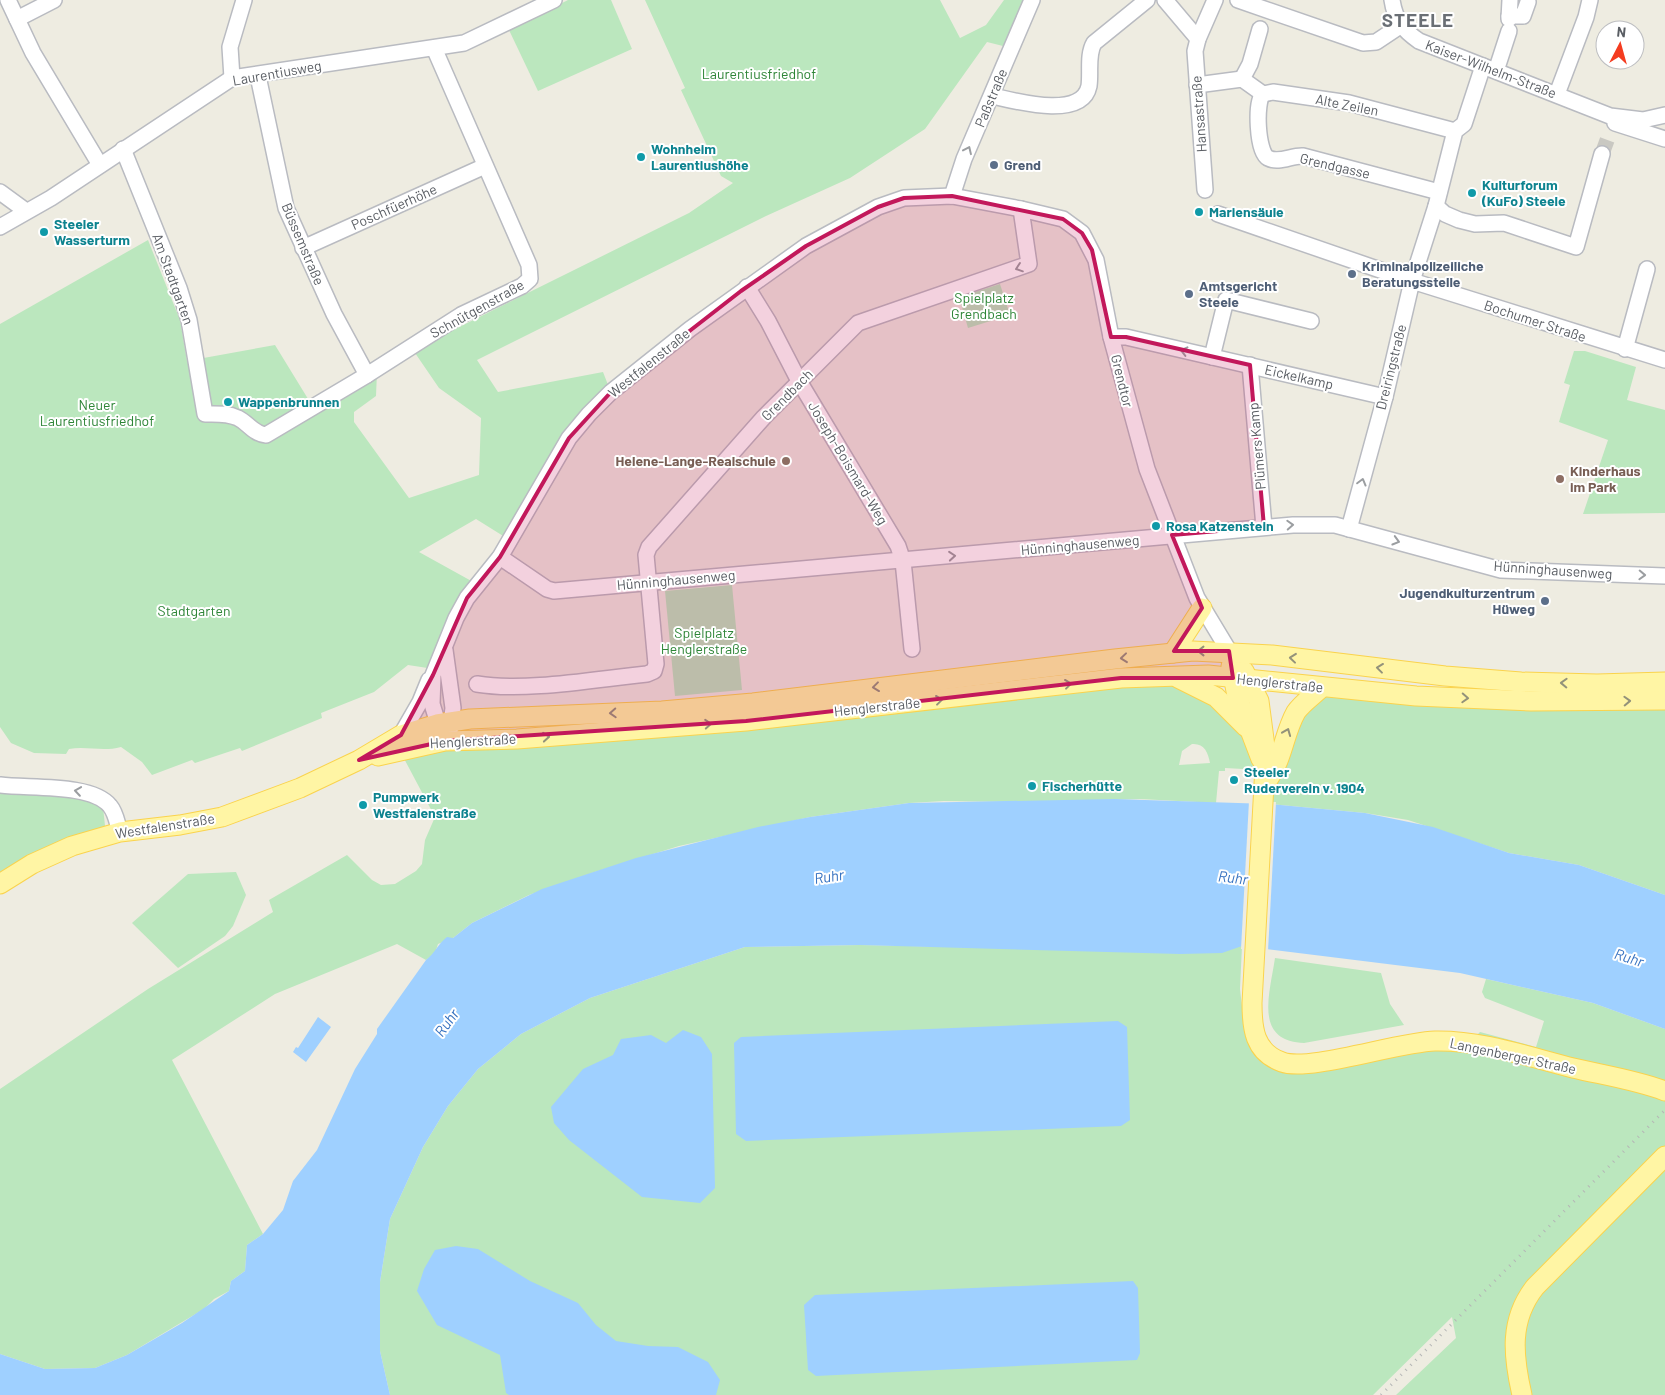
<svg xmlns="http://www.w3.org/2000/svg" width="1665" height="1395" viewBox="0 0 1665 1395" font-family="Barlow,sans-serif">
	<rect width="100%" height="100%" fill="#eeece1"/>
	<g fill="#bbe7be" fill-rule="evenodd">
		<path d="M 568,0 L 611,0 L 632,49 L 538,91 L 509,30 Z"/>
		<path d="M 645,0 L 940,0 L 960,38 L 986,25 L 1004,0 L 1025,0 L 1003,46 L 987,42 L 925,129 L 850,178 L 766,216 L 477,360 L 498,392 L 603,372 L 610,390 L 508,539 L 476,519 L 419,552 L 475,583 L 434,669 L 408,665 L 374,692 L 321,713 L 322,718 L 242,751 L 240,748 L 195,763 L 192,760 L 152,775 L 142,762 L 121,747 C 103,752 87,746 69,749 L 66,754 L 34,753 L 11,743 L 0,727 L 0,324 L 148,240 L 180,320 L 187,361 L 275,345 L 313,407 L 377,372 L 376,396 L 354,412 L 354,422 L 409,498 L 479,475 L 481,418 L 439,388 L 413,350 L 689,213 L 733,183 L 721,176 L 681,90 L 685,88 Z"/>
		<path d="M 1000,284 L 1010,315 L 968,328 L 959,297 Z"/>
		<path d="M 1574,351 L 1585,351 L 1636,367 L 1627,400 L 1665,410 L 1665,513 L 1583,514 L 1608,440 L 1559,422 L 1570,385 L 1564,383 Z"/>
		<path d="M 732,585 L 742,690 L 675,696 L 665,591 Z"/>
		<path d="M 1173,684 L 1196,691 L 1245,736 L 1261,770 L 1225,768 L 1225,771 L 1219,771 L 1216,803 L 1140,799 L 1026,802 L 944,801 L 909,803 L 810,817 L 679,846 L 595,872 L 529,895 L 472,923 L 453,938 L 438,944 L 435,953 L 426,960 L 397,944 L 275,994 L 172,1060 L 263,1234 L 247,1245 L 245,1271 L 231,1281 L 229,1291 L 214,1299 L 204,1309 L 127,1355 L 95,1368 L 45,1369 L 0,1354 L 0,1089 L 148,989 L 273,912 L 269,900 L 347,855 L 372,880 L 381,885 L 395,884 L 416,871 L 422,864 L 425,840 L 435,817 L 400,751 L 1096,689 ZM 1192,744 C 1204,743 1208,752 1210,763 L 1179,765 L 1182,751 Z"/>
		<path d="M 1323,689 L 1665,701 L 1665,895 L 1579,865 L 1509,853 L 1408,820 L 1365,813 L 1269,804 L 1285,736 Z"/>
		<path d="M 0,789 L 89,794 L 103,807 L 106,835 L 0,883 Z"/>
		<path d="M 236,872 L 246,895 L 233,926 L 225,936 L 178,968 L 132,923 L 188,874 Z"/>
		<path d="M 860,945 L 1005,948 L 1242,946 L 1240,989 L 1245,1033 L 1273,1067 L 1419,1046 L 1472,1049 L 1623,1084 L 1665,1100 L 1665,1395 L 1396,1395 L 1456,1338 L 1452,1317 L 1373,1395 L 390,1395 L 380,1351 L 380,1282 L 390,1219 L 423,1147 L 448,1106 L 478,1069 L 521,1034 L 590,998 L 745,947 Z"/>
		<path d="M 1275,958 L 1381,973 L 1390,1004 L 1404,1025 L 1304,1043 C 1253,1041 1270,993 1275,958 Z"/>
		<path d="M 1486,979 L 1593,1003 L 1665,1029 L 1665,1085 L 1477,1035 L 1480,1032 L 1536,1047 L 1544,1021 L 1485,998 L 1482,992 Z"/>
	</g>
	<g fill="#9fd0ff">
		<path d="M 1114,799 L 1269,804 L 1365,813 L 1433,827 L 1509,853 L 1579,865 L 1665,895 L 1665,1029 L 1593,1003 L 1460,973 L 1242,946 L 1222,953 L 1180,954 L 860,945 L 745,947 L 590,998 L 521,1034 L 478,1069 L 448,1106 L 423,1147 L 390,1219 L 380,1282 L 380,1351 L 390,1395 L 0,1395 L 0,1354 L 45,1369 L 95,1368 L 127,1355 L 182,1323 L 229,1291 L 231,1281 L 245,1271 L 247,1245 L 263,1234 L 283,1210 L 293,1181 L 317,1150 L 355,1069 L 377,1034 L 377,1029 L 426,960 C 435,953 438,944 447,937 L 453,938 L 472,923 L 542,889 L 636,858 L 758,827 L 810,817 L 909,803 Z"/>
		<path d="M 318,1017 L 331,1027 L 306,1062 L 293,1052 L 296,1047 L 298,1048 Z"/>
		<path d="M 1118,1021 L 1127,1027 L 1130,1120 L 1121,1126 L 746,1141 L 736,1134 L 734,1043 L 741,1037 Z"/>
		<path d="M 683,1030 L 701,1037 L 712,1054 L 715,1188 L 700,1203 L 642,1197 L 569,1140 L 554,1123 L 551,1107 L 583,1069 L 613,1055 L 621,1039 L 651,1035 L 666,1043 Z"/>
		<path d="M 456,1246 L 478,1249 L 530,1281 L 578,1303 L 596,1325 L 616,1341 L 648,1346 L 678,1347 L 708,1362 L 720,1380 L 716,1395 L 509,1395 L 506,1393 L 500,1355 L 437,1325 L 417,1291 L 424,1269 L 435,1250 Z"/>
		<path d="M 1133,1281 L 1138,1288 L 1140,1353 L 1137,1360 L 816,1376 L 808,1370 L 804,1305 L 815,1295 Z"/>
	</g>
	<path fill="#eeece1" d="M 1249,801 L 1276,802 L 1268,951 L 1241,949 Z"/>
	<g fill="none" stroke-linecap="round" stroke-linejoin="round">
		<path stroke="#c9c8c2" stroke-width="15" stroke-dasharray="15 8" stroke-linecap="butt" d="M 1602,154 L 1609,135"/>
		<g stroke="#b9bbc1" stroke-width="18">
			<g id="minor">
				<path d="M 8,0 L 33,53 L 100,165"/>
				<path d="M 1165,0 L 1198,39"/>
				<path d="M 1238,0 L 1363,43 L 1376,42 L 1400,26"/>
				<path d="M 1392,0 C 1395,20 1403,30 1419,41 L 1610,116 L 1643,120 L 1665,115"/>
				<path d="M 1509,16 L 1523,16 L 1528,2"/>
				<path d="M 17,19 L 54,0"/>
				<path d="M 1509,19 L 1510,0"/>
				<path d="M 1496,71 L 1509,31"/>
				<path d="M 258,76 L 286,208 L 334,314 L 367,375"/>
				<path d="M 232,78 L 230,47 L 244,0"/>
				<path d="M 1242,79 L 1250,64 L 1260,29"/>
				<path d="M 1197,85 L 1242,79 L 1263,94 L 1273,92 L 1349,103 L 1455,131"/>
				<path d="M 1263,94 C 1255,102 1257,152 1268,158 C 1279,164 1292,155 1303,156 L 1439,192"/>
				<path d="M 1557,94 L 1586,17 L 1590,0"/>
				<path d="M 993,96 C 1015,101 1082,120 1089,86 C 1091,72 1087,55 1094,43 L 1147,0"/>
				<path d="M 1615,123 L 1665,139"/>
				<path d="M 123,149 L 179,288 L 189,320 L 205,414 C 216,414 227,413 238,418 C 248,423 254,434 266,435 L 367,375 L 461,315 L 522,286 L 530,279 L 529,265 L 434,48"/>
				<path d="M 1205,190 L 1195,51 L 1198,39 L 1215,0"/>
				<path d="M 0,192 L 26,211"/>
				<path d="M 952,196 L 964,159 L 1032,0"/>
				<path d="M 1436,206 L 1445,214 L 1459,220 L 1475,224 L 1504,223 L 1576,247 L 1602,154"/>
				<path d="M 1218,214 L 1412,281 L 1665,360"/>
				<path d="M 0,227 L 51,198 L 232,78 L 464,43 L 554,0"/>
				<path d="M 303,248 L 485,166"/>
				<path d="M 747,287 L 768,321 L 799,381 L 898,546 L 903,561 L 912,649"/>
				<path d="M 1111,337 L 1126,337 L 1385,397"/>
				<path d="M 1625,349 L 1647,269"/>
				<path d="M 1212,357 L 1226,300 L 1311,321"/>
				<path d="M 1250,365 L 1264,527"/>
				<path d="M 1349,529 L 1385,397 L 1412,281 L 1436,206 L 1455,131 L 1464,124 L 1483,66"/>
				<path d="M 500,557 L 547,589 L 554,591 L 1293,525 L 1335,525 L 1501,570 L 1665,576"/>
				<path d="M 445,650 L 453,708 L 450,731"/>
				<path d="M 477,684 C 526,692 596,679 647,674 L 654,671 L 656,664 L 646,555 L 649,547 L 764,417 L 858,323 L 1029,264 L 1021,209"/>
				<path d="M 441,733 L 432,704 L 433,675 L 456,618 L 467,598 L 500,557 L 569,438 L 589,414 L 611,392 L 690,329 L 806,246 L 878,207 L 904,198 L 952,196 L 1021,209 L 1063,219 L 1082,233 L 1096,260 L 1111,337 L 1147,469 L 1197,598 L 1229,651"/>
				<path d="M 401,735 L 420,702 L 429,680"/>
				<path d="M 0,785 C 28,789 92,783 110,806 C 116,813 117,823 120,832"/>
			</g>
		</g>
		<g stroke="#fad34d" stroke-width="21">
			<g id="major">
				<path d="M 1173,653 L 1202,608"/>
				<path d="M 1231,666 L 1237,696 L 1261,759"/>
				<path d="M 1244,671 L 1259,701 L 1267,762 L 1265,766 L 1252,1003 C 1252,1028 1254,1052 1282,1062 C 1309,1072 1398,1042 1435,1041 C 1481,1040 1529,1057 1573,1068 C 1603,1075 1636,1080 1665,1091"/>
				<path d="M 1178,678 L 1216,697 L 1246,727"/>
				<path d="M 378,756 L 445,741 L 517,739 L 746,721 L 1121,678 L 1208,675 L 1416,696 L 1531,701 L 1665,700"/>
				<path d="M 1269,778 C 1283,758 1284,733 1296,712 C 1302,703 1314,695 1322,687"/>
				<path d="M 0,884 L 32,864 L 72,846 L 120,832 L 180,825 L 222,817 L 300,788 L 359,760 L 401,735 L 437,724 L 470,719 L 662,711 L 753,703 L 1115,659 L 1193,651 L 1272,655 L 1445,676 L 1521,682 L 1597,684 L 1665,682"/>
				<path d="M 1522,1395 C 1513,1356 1509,1320 1535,1287 L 1665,1156"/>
			</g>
		</g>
		<use href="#minor" stroke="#fff" stroke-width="15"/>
		<use href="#major" stroke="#fff5a4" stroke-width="19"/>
		<path stroke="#b5b6b6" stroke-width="3" stroke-dasharray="1 6" stroke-linecap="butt" d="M 1381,1395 L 1665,1110"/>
	</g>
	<defs><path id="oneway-chevron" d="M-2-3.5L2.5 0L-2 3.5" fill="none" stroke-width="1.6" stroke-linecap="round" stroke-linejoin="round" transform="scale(1.25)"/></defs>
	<g stroke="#9b9ea1">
		<use href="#oneway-chevron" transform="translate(968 150) rotate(-65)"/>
		<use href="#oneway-chevron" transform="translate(1019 268) rotate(161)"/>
		<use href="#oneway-chevron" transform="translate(1184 351) rotate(-166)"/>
		<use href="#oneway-chevron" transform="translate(1362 482) rotate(-75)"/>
		<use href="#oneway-chevron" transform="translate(1290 525) rotate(-3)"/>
		<use href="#oneway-chevron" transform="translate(1396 541) rotate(16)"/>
		<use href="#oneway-chevron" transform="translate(952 556) rotate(-5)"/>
		<use href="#oneway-chevron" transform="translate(1642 575) rotate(2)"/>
		<use href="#oneway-chevron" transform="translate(78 791) rotate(-172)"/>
	</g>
	<g stroke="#93927a">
		<use href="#oneway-chevron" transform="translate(1201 651) rotate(180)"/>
		<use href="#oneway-chevron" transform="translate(1124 658) rotate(174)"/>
		<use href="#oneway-chevron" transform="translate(1293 658) rotate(-174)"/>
		<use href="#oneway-chevron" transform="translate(1380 668) rotate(-173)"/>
		<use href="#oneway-chevron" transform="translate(1564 683) rotate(-178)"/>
		<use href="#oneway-chevron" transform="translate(1068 684) rotate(-7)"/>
		<use href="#oneway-chevron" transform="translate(876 687) rotate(173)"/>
		<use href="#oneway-chevron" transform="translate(1465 698) rotate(3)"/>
		<use href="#oneway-chevron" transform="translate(939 700) rotate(-7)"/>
		<use href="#oneway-chevron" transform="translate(1627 701) rotate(-2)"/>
		<use href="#oneway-chevron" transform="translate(613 713) rotate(177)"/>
		<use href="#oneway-chevron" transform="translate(708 724) rotate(-4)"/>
		<use href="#oneway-chevron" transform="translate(1287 732) rotate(-68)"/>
		<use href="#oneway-chevron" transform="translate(546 737) rotate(-5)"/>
	</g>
	<path fill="#c2185b" fill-opacity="0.2" stroke="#c2185b" stroke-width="4" stroke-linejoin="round" d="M 952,196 L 1063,219 L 1082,233 L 1092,250 L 1111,337 L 1126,337 L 1250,365 L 1264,527 L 1172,535 L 1202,608 L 1174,651 L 1229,651 L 1233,678 L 1121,678 L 746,721 L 445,741 L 359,760 L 401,735 L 433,675 L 467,598 L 500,557 L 569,438 L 611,392 L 741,291 L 806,246 L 878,207 L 904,198 Z"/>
	<g fill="#0f9aa8" stroke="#fff" stroke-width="2">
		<circle cx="641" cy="157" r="5"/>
		<circle cx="1472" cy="193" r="5"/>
		<circle cx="1199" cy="212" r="5"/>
		<circle cx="44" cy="232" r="5"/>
		<circle cx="228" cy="402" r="5"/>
		<circle cx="1156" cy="526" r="5"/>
		<circle cx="1234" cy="780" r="5"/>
		<circle cx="1032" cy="786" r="5"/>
		<circle cx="363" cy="805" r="5"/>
	</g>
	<g fill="#5c6f8a" stroke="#fff" stroke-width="2">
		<circle cx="994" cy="165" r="5"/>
		<circle cx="1352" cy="274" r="5"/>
		<circle cx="1189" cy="294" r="5"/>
		<circle cx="1545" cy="601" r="5"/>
	</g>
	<g fill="#8d6e63" stroke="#fff" stroke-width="2">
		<circle cx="786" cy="461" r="5"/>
		<circle cx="1560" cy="479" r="5"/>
	</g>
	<g text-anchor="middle" stroke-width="4" stroke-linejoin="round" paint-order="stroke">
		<g font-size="14" fill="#595d63" stroke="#fff">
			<text transform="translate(1491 69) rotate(21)" y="5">Kaiser-Wilhelm-Straße</text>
			<text transform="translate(277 73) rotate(-10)" y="5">Laurentiusweg</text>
			<text transform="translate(991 98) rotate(-67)" y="5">Paßstraße</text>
			<text transform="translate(1347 105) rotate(11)" y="5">Alte Zeilen</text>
			<text transform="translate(1199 114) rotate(-94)" y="5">Hansastraße</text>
			<text transform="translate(1335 166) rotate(13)" y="5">Grendgasse</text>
			<text transform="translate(394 207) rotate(-24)" y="5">Poschfüerhöhe</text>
			<text transform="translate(303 244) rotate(67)" y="5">Büssemstraße</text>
			<text transform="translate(173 279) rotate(70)" y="5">Am Stadtgarten</text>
			<text transform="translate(477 309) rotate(-29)" y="5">Schnütgenstraße</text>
			<text transform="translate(1535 321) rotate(18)" y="5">Bochumer Straße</text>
			<text transform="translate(649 363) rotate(-39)" y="5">Westfalenstraße</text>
			<text transform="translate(1391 367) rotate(-76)" y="5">Dreiringstraße</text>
			<text transform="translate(1299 377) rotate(13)" y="5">Eickelkamp</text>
			<text transform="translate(1122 381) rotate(76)" y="5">Grendtor</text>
			<text transform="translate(787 395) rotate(-45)" y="5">Grendbach</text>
			<text transform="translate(1257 446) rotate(-95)" y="5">Plümers Kamp</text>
			<text transform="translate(848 463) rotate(59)" y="5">Joseph-Boismard-Weg</text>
			<text transform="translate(1080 545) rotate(-5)" y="5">Hünninghausenweg</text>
			<text transform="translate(1553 570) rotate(4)" y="5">Hünninghausenweg</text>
			<text transform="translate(676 580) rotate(-5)" y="5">Hünninghausenweg</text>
			<text transform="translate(1280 683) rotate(6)" y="5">Henglerstraße</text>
			<text transform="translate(877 707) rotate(-6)" y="5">Henglerstraße</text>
			<text transform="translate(473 741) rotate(-3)" y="5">Henglerstraße</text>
			<text transform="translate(165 826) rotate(-9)" y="5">Westfalenstraße</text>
			<text transform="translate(1513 1056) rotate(12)" y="5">Langenberger Straße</text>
		</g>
		<g font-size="14" fill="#2e8537" stroke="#fff">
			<text x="759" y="79">Laurentiusfriedhof</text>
			<text x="984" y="303">Spielplatz<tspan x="984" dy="16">Grendbach</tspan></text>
			<text x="97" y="410">Neuer<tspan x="97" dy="16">Laurentiusfriedhof</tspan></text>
			<text x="194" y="616">Stadtgarten</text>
			<text x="704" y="638">Spielplatz<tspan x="704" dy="16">Henglerstraße</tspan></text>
		</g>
		<g font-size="14" font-weight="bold" fill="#0d838f" stroke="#fff" text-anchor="start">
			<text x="651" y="154">Wohnheim<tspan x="651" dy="16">Laurentiushöhe</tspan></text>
			<text x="1482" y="190">Kulturforum<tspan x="1482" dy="16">(KuFo) Steele</tspan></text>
			<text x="1209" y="217">Mariensäule</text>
			<text x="54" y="229">Steeler<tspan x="54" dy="16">Wasserturm</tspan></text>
			<text x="238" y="407">Wappenbrunnen</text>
			<text x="1166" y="531">Rosa Katzenstein</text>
			<text x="1244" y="777">Steeler<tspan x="1244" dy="16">Ruderverein v. 1904</tspan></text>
			<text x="1042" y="791">Fischerhütte</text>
			<text x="373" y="802">Pumpwerk<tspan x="373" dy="16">Westfalenstraße</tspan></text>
		</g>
		<g font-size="14" font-weight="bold" fill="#4e5e75" stroke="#fff" text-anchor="start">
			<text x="1004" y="170">Grend</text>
			<text x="1362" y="271">Kriminalpolizeiliche<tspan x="1362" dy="16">Beratungsstelle</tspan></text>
			<text x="1199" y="291">Amtsgericht<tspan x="1199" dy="16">Steele</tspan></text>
			<text x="1535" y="598" text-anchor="end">Jugendkulturzentrum<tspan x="1535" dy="16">Hüweg</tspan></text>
		</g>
		<g font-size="14" font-weight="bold" fill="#785e54" stroke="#fff" text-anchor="end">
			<text x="776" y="466">Helene-Lange-Realschule</text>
			<text x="1570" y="476" text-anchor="start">Kinderhaus<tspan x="1570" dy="16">im Park</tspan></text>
		</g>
		<g font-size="15" font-style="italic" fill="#3873c1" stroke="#fff">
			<text transform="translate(829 877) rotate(-8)" y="5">Ruhr</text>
			<text transform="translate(1233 878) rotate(7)" y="5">Ruhr</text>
			<text transform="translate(1629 958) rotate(18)" y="5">Ruhr</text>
			<text transform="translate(447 1023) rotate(-54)" y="5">Ruhr</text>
		</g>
		<g font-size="19" font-weight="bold" letter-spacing="1" fill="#6a6f75" stroke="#fff">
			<text x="1418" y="27">STEELE</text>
		</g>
	</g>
	<g transform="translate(1620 45) rotate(6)"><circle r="24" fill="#ffffff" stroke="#bdbec1"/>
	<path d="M0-4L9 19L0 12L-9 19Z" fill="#f43c20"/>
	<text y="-8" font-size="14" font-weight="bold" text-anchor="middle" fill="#595d63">N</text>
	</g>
</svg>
